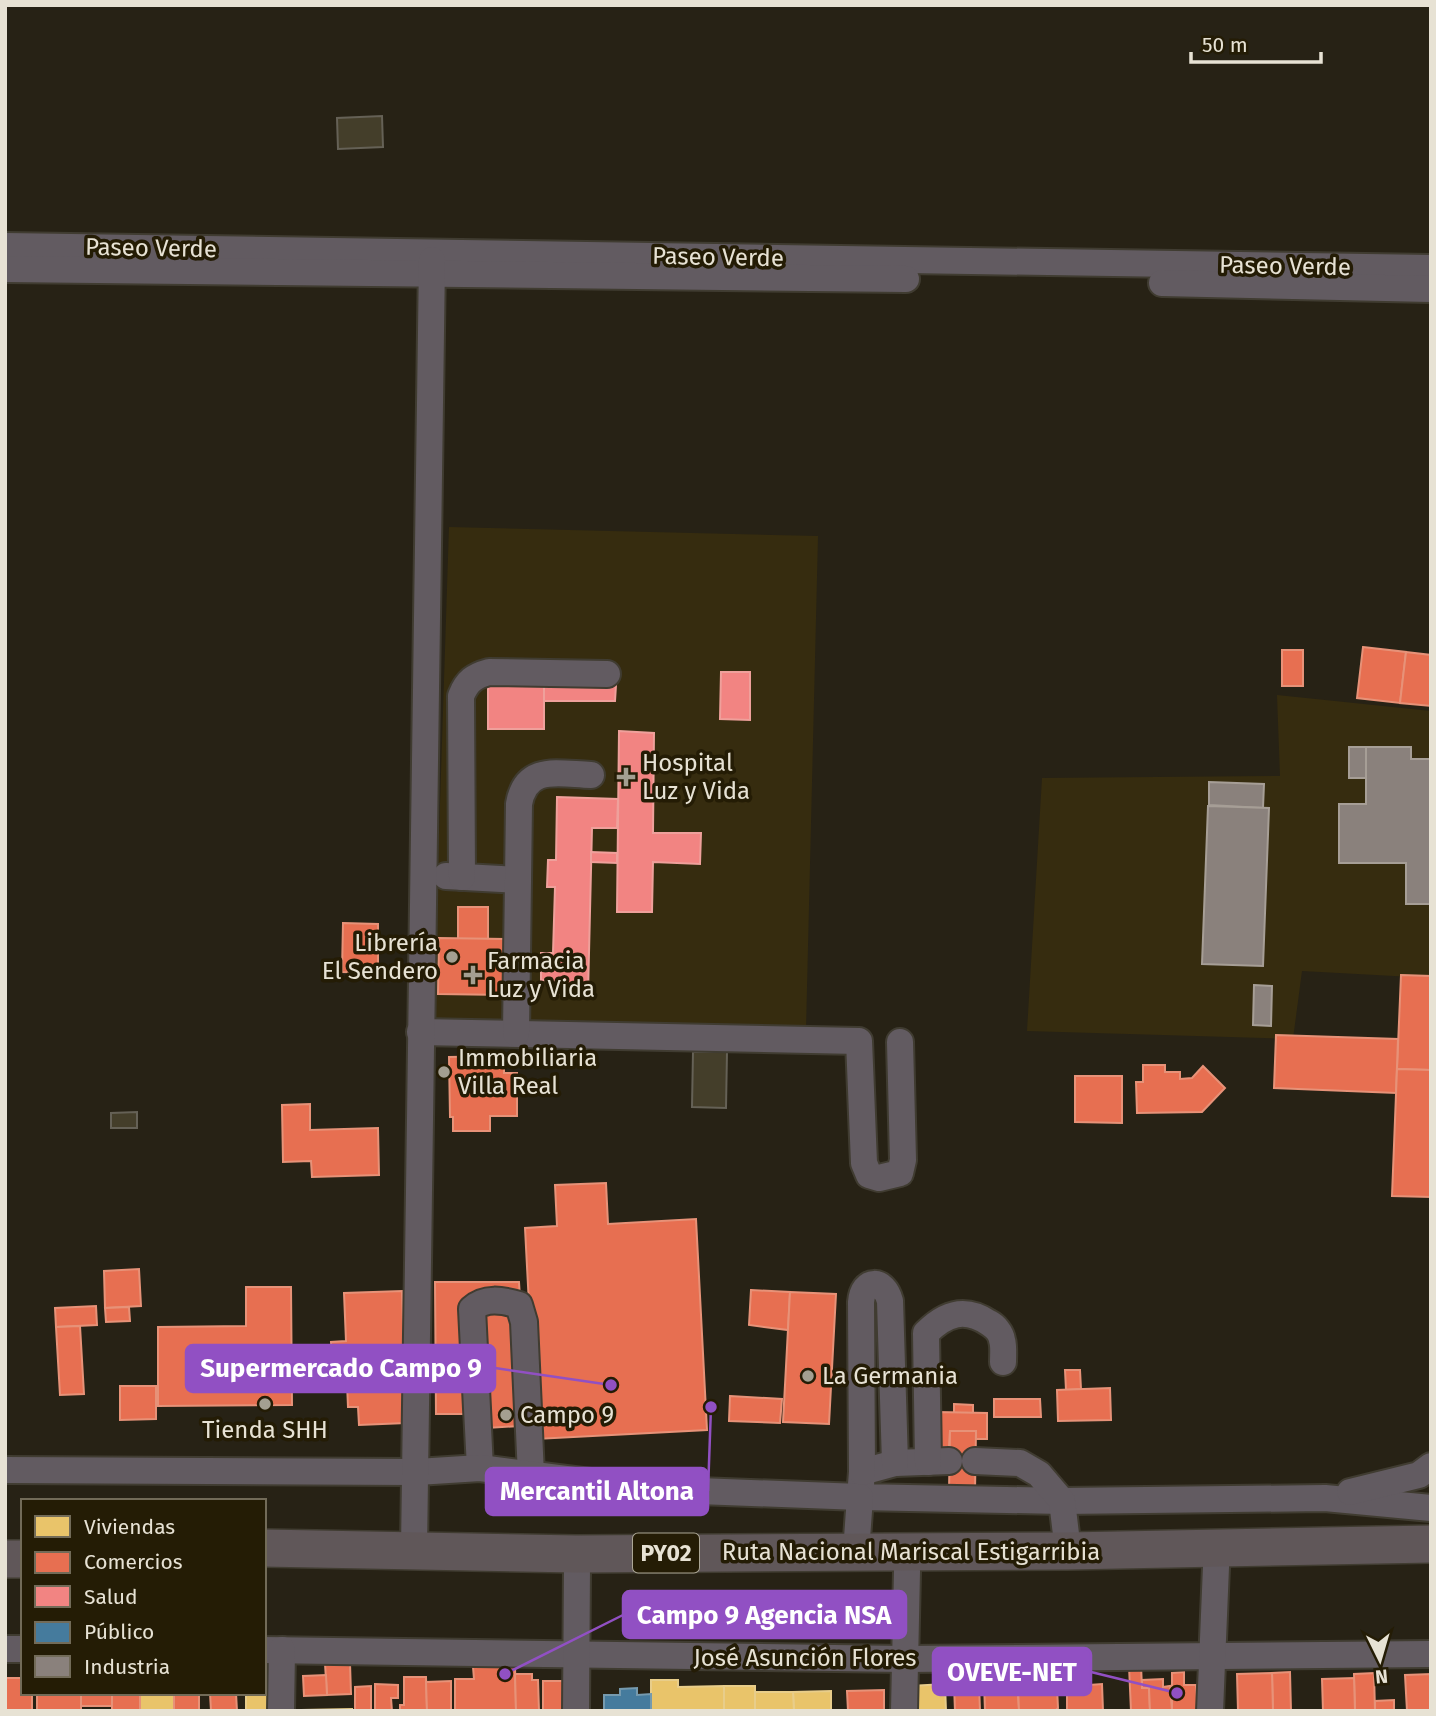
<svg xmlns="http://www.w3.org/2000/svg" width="1436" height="1716" viewBox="0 0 1436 1716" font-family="'Fira Sans',sans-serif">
	<rect width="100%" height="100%" fill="#272215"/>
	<g fill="#362c0f">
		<path d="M 449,527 L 818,536 L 806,1029 L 433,1019 Z"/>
		<path d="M 1277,695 L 1431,711 L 1431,978 L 1302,971 L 1293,1039 L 1027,1031 L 1042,778 L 1280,776 Z"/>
	</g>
	<g fill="#e9c46a" stroke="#e8cd8a" stroke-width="2">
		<path d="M 264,1670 L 274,1670 L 279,1711 L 246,1711 L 246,1693 L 264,1693 Z"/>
		<path d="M 651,1680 L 678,1680 L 678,1687 L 724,1686 L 724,1711 L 651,1711 Z"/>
		<path d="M 945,1684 L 946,1711 L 911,1711 L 910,1686 Z"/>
		<rect x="724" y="1686" width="31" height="25"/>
		<path d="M 831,1691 L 831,1711 L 794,1711 L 793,1692 Z"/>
		<path d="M 755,1692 L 793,1692 L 794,1711 L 755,1711 Z"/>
		<rect x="140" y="1693" width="34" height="18"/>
		<path d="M 352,1709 L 352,1711 L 302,1711 L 302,1710 Z"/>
	</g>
	<g fill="#e76f51" stroke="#e79278" stroke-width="2">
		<path d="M 1363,647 L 1406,652 L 1400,703 L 1357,698 Z"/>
		<rect x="1282" y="650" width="21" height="36"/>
		<path d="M 1406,652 L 1431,655 L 1431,706 L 1400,703 Z"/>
		<rect x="458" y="907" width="30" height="32"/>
		<path d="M 343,923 L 378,924 L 378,973 L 342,972 Z"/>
		<path d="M 439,938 L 505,939 L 505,995 L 438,994 Z"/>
		<path d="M 1401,975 L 1431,976 L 1431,1070 L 1397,1069 Z"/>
		<path d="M 1276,1035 L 1398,1039 L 1396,1093 L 1274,1088 Z"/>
		<path d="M 504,1056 L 504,1073 L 517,1073 L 517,1116 L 490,1116 L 490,1131 L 453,1131 L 453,1117 L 450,1117 L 449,1057 Z"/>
		<path d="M 1143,1065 L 1165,1065 L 1165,1072 L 1180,1072 L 1180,1079 L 1192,1078 L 1203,1066 L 1225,1088 L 1202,1112 L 1137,1113 L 1136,1082 L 1143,1082 Z"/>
		<path d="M 1397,1069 L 1431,1070 L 1431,1197 L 1392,1196 Z"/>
		<path d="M 1075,1076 L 1122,1076 L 1122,1123 L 1075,1122 Z"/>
		<path d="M 310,1104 L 310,1130 L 378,1128 L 379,1175 L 312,1177 L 311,1161 L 283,1162 L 282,1105 Z"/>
		<path d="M 606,1183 L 608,1224 L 696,1219 L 707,1430 L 536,1439 L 525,1228 L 557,1226 L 555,1185 Z"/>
		<path d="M 139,1269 L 141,1306 L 105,1308 L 104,1271 Z"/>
		<path d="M 435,1282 L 519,1282 L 520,1298 L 466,1299 L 472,1414 L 436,1414 Z"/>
		<path d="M 246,1287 L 291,1287 L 292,1405 L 158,1406 L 158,1327 L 246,1326 Z"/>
		<path d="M 751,1290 L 790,1292 L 788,1330 L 749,1325 Z"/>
		<path d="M 402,1291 L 406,1423 L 359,1425 L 358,1407 L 348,1407 L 346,1359 L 332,1359 L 331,1342 L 346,1341 L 344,1293 Z"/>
		<path d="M 790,1292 L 836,1294 L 829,1424 L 783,1422 Z"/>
		<path d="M 96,1306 L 97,1325 L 56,1327 L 55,1308 Z"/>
		<path d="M 129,1307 L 130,1321 L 106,1322 L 105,1308 Z"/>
		<path d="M 511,1308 L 519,1426 L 487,1428 L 478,1310 Z"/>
		<path d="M 80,1326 L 84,1394 L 60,1395 L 56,1327 Z"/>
		<path d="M 1065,1370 L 1080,1370 L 1081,1389 L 1066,1390 Z"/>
		<path d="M 120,1386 L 156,1386 L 156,1419 L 120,1420 Z"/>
		<path d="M 1110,1388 L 1111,1420 L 1058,1421 L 1057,1390 Z"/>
		<path d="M 730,1396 L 782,1399 L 780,1423 L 729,1421 Z"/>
		<path d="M 994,1399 L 1040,1399 L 1041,1417 L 994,1417 Z"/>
		<path d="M 954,1404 L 973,1405 L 973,1413 L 954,1413 Z"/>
		<path d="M 937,1412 L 987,1413 L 987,1439 L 976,1439 L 976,1431 L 950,1431 L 949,1447 L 936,1447 Z"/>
		<path d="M 950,1431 L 976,1431 L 975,1492 L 949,1492 Z"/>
		<path d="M 350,1663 L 351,1694 L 327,1695 L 325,1664 Z"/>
		<path d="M 1141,1665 L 1142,1688 L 1149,1688 L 1150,1711 L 1131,1711 L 1129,1666 Z"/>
		<path d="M 515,1666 L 516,1711 L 455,1711 L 455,1679 L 474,1679 L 473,1667 Z"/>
		<path d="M 1184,1672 L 1184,1685 L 1196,1685 L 1198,1711 L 1172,1711 L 1172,1673 Z"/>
		<path d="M 1290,1672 L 1291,1711 L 1273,1711 L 1272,1673 Z"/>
		<path d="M 1272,1673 L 1273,1711 L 1238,1711 L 1237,1674 Z"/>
		<path d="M 1374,1673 L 1375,1711 L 1355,1711 L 1354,1674 Z"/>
		<path d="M 515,1674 L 532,1674 L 532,1680 L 538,1680 L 539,1711 L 516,1711 Z"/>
		<path d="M 1431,1674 L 1431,1711 L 1407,1711 L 1405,1675 Z"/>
		<path d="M 326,1675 L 327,1695 L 304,1696 L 303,1676 Z"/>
		<path d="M 404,1677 L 426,1677 L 427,1711 L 400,1711 L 400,1705 L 404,1705 Z"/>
		<path d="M 5,1678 L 23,1678 L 23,1693 L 32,1693 L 32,1711 L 5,1711 Z"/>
		<path d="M 1354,1678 L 1355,1711 L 1323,1711 L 1322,1679 Z"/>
		<path d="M 1163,1679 L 1163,1687 L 1170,1686 L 1172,1711 L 1150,1711 L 1149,1688 L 1142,1688 L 1142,1680 Z"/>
		<path d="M 451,1681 L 451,1711 L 427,1711 L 426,1682 Z"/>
		<rect x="543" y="1681" width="27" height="30"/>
		<path d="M 1017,1682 L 1019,1710 L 985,1711 L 984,1683 Z"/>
		<path d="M 979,1683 L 980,1711 L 955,1711 L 954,1685 Z"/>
		<path d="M 375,1684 L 398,1685 L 398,1698 L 391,1698 L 392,1711 L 375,1711 Z"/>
		<path d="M 1102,1684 L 1103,1711 L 1067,1711 L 1067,1695 L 1076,1695 L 1075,1686 Z"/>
		<path d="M 371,1686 L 371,1711 L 355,1711 L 355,1687 Z"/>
		<path d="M 1057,1687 L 1058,1708 L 1055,1711 L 1019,1710 L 1018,1688 Z"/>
		<path d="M 884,1690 L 884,1711 L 848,1711 L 847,1691 Z"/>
		<rect x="37" y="1693" width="44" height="18"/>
		<rect x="81" y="1693" width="31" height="13"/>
		<rect x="112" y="1693" width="28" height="18"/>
		<rect x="174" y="1693" width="25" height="18"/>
		<path d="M 210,1693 L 236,1693 L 237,1711 L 211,1711 Z"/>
		<path d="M 1394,1700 L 1394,1711 L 1375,1711 L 1375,1701 Z"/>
	</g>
	<g fill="#f28482" stroke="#efa09b" stroke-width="2">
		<path d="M 721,672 L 750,672 L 750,720 L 720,719 Z"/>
		<rect x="488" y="685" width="56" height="44"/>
		<path d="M 544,685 L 616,685 L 615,701 L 544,701 Z"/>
		<path d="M 619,731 L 654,733 L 653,833 L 701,833 L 700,864 L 653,862 L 652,912 L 617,912 Z"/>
		<path d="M 557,797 L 618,799 L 617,828 L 592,828 L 588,995 L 556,994 L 556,981 L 541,980 L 541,953 L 553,953 L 555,887 L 547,887 L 548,860 L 556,860 Z"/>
		<path d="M 591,852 L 617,853 L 617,863 L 591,862 Z"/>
	</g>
	<path fill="#457b9d" stroke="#769aae" stroke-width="2" d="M 637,1688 L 637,1695 L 651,1694 L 651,1711 L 604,1711 L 604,1695 L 620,1695 L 620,1689 Z"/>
	<g fill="#8a817c" stroke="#a69e96" stroke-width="2">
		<rect x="1349" y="747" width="17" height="31"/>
		<path d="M 1366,747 L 1411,747 L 1411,759 L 1431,759 L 1431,904 L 1406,904 L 1406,863 L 1339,863 L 1339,804 L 1366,804 Z"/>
		<path d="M 1209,782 L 1264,784 L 1263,808 L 1209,805 Z"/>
		<path d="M 1208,806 L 1269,808 L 1263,966 L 1202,964 Z"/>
		<path d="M 1254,985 L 1272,986 L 1271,1026 L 1253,1025 Z"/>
	</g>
	<g fill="#443e2a" stroke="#656156" stroke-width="2">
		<path d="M 382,116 L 383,147 L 338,149 L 337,118 Z"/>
		<path d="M 693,1052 L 727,1052 L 726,1108 L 692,1107 Z"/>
		<path d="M 137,1112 L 137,1128 L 111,1128 L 111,1113 Z"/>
	</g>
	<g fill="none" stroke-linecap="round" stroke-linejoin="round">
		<g stroke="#403c31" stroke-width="30">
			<g id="minor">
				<path d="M 5,246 L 1431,268"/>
				<path d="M 5,269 L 906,279"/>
				<path d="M 1162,283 L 1431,289"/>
				<path d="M 446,876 L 518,880"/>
				<path d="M 462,877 L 461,696 C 467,681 474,676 489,672 L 607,674"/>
				<path d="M 420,1032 L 859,1041 L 864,1163 L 869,1175 L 879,1178 L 900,1173 L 903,1160 L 900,1042"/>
				<path d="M 516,1033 L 519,804 C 526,764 558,774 591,775"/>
				<path d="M 949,1461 L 895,1463 L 862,1472 L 860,1497 L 1062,1501 L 1325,1498 L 1431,1508"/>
				<path d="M 975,1461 L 1020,1463 L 1039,1474 L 1062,1501 L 1068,1551"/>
				<path d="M 928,1462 L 926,1333 C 946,1313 965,1307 989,1323 C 995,1326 1001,1333 1002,1340 C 1004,1346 1003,1355 1003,1362"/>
				<path d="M 480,1468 L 472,1309 C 485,1297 502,1300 519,1305 L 524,1322 L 531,1475"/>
				<path d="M 5,1470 L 417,1472 L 480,1468 L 646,1489 L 860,1497 L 856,1552"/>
				<path d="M 862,1472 L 861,1302 C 863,1278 884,1278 890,1301 L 895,1463"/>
				<path d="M 1350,1492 L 1419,1475 L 1431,1466"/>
				<path d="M 414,1549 L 432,260"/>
				<path d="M 5,1649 L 23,1649"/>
				<path d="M 264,1650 L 905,1659 L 1431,1654"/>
				<path d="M 281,1711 L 282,1650"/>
				<path d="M 576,1711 L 577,1566"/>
				<path d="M 904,1711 L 907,1571"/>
				<path d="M 1210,1711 L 1216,1567"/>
			</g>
		</g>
		<g stroke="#403c31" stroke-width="40">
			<g id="highway">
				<path d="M 264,1548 L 577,1554 L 1068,1551 L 1431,1544"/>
				<path d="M 5,1559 L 23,1559"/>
			</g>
		</g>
		<use href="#minor" stroke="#625b61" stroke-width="26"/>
		<use href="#highway" stroke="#605759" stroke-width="37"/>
	</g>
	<g fill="#a49f91" stroke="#241c05" stroke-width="2.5">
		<path d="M622.5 766.5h7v7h7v7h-7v7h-7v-7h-7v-7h7z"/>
		<circle cx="452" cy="957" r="7"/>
		<path d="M469.5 964.5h7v7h7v7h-7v7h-7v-7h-7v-7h7z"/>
		<circle cx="444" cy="1072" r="7"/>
		<circle cx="808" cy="1376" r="7"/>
		<circle cx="265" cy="1404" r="7"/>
		<circle cx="506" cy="1415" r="7"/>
	</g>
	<g text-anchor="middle" stroke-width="7" stroke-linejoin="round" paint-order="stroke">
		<rect fill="#241c05" stroke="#aca796" stroke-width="2" x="633" y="1533.5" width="66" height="39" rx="5"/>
		<g font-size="23" font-weight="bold" fill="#e7e2d4">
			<text x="666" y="1561">PY02</text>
		</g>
		<g font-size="24" fill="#e7e2d4" stroke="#241c05">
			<text transform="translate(151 248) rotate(1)" y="8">Paseo Verde</text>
			<text transform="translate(718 257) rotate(1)" y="8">Paseo Verde</text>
			<text transform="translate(1285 266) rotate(1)" y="8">Paseo Verde</text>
			<text x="911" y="1560">Ruta Nacional Mariscal Estigarribia</text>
			<text x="805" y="1666">José Asunción Flores</text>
		</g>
		<g font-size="24" fill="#e7e2d4" stroke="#241c05" text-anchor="start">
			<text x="642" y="771">Hospital<tspan x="642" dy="28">Luz y Vida</tspan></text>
			<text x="438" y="951" text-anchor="end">Librería<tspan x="438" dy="28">El Sendero</tspan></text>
			<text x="487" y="969">Farmacia<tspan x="487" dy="28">Luz y Vida</tspan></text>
			<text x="458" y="1066">Immobiliaria<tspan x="458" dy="28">Villa Real</tspan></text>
			<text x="822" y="1384">La Germania</text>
			<text x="520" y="1423">Campo 9</text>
			<text x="265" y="1438" text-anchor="middle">Tienda SHH</text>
		</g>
	</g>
	<path fill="none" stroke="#9150c3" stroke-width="2.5" d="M611 1385L495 1368M711 1407L708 1491M505 1674L623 1615M1177 1693L1091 1672"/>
	<g fill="#9150c3" stroke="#241c05" stroke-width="2.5">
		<circle cx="611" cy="1385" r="7"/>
		<circle cx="711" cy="1407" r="7"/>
		<circle cx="505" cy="1674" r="7"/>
		<circle cx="1177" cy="1693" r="7"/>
	</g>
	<g fill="#9150c3" stroke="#9150c3" stroke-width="2.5">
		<rect x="186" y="1345" width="309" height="47" rx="7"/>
		<rect x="486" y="1468" width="222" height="47" rx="7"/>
		<rect x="623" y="1591" width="283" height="47" rx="7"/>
		<rect x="933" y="1648" width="158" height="47" rx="7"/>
	</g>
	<g font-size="26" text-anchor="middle" font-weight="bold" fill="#fff">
		<text x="341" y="1377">Supermercado Campo 9</text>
		<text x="597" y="1500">Mercantil Altona</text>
		<text x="764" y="1624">Campo 9 Agencia NSA</text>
		<text x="1012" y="1681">OVEVE-NET</text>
	</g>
	<rect width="1436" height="1716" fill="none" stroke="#e7e2d4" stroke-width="14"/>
	<rect x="21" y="1499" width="245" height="196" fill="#241c05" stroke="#726b58" stroke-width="2"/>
	<rect x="35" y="1516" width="35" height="21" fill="#e9c46a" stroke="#726b58" stroke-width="2"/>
	<text x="84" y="1534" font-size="21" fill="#e7e2d4">Viviendas</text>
	<rect x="35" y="1552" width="35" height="21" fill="#e76f51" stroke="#726b58" stroke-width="2"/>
	<text x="84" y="1569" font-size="21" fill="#e7e2d4">Comercios</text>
	<rect x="35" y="1586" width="35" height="21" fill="#f28482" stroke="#726b58" stroke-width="2"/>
	<text x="84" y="1604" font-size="21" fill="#e7e2d4">Salud</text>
	<rect x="35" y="1622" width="35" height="21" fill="#457b9d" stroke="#726b58" stroke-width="2"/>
	<text x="84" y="1639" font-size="21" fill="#e7e2d4">Público</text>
	<rect x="35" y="1656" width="35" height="21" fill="#8a817c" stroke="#726b58" stroke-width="2"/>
	<text x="84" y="1674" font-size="21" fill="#e7e2d4">Industria</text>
	<g transform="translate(1380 1660) rotate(175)" stroke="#241c05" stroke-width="5" paint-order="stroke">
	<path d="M0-5L12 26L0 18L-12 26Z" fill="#e7e2d4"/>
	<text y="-10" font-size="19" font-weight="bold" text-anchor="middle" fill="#e7e2d4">N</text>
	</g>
	<path d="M1191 52v10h130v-10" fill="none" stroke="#e7e2d4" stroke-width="3.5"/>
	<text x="1202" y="52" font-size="21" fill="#e7e2d4" stroke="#241c05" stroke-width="5" paint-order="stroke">50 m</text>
</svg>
